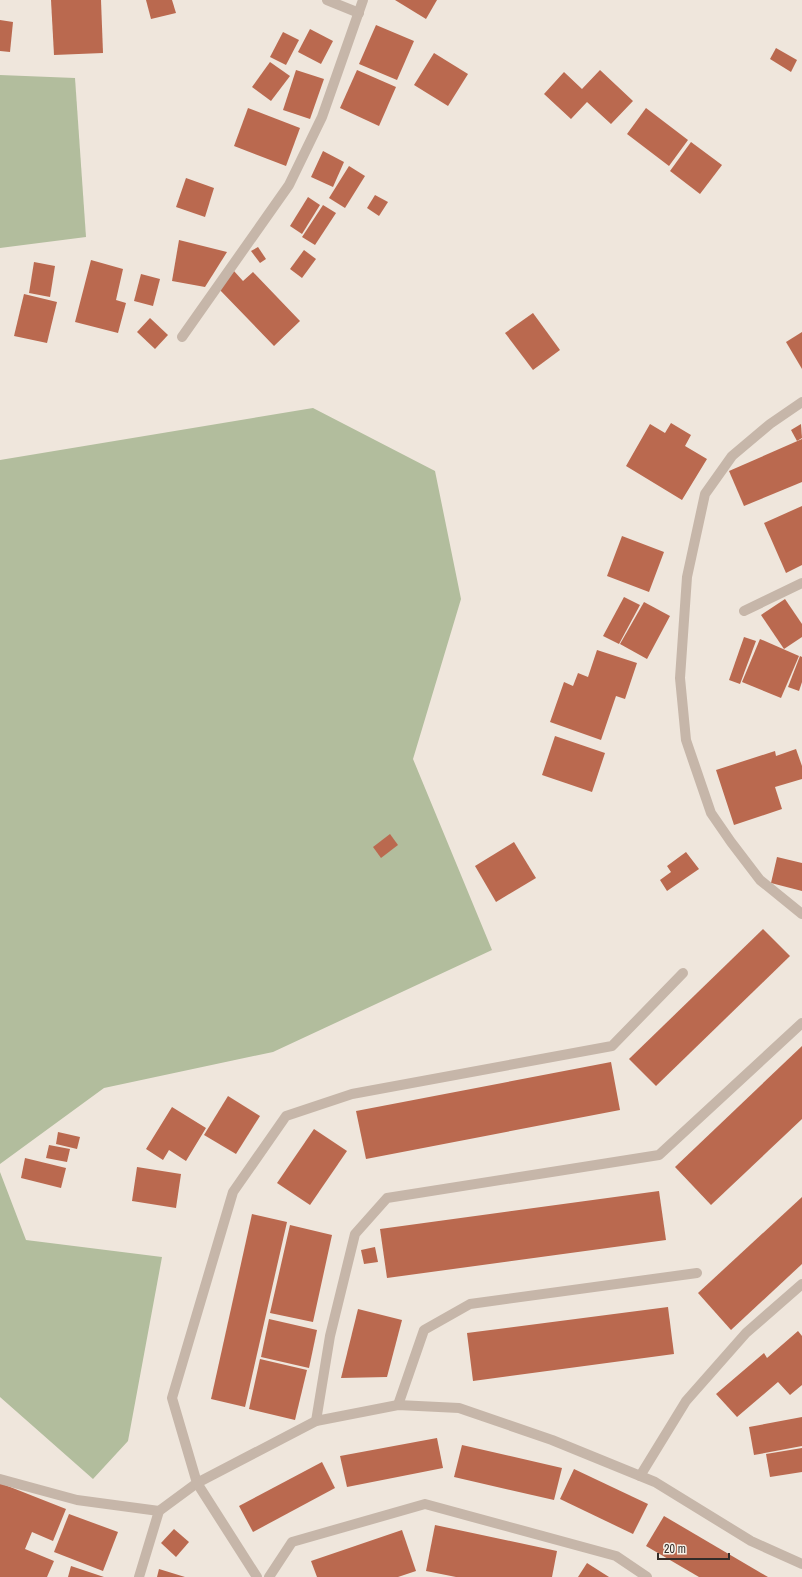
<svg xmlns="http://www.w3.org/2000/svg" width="802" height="1577" viewBox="0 0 802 1577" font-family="'Archivo Narrow',sans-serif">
	<rect width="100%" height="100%" fill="#efe6dc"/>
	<g fill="#b2bd9d">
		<path d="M 0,75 L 75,78 L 86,237 L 0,248 Z"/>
		<path d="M 313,408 L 435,471 L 461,599 L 413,759 L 492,950 L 273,1052 L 104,1088 L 0,1164 L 0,460 Z"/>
		<path d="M 0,1172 L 26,1240 L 162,1257 L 128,1441 L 93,1479 L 0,1397 Z"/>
	</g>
	<g fill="#ba694f">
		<path d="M 51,0 L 101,0 L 103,53 L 54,55 Z"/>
		<path d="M 146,0 L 172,0 L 176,13 L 151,19 Z"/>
		<path d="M 395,0 L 437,0 L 426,19 Z"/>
		<path d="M 0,20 L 13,22 L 10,52 L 0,51 Z"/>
		<path d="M 376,25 L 414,41 L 397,80 L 359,64 Z"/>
		<path d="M 310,29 L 333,41 L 321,64 L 298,52 Z"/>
		<path d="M 283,32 L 299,40 L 286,65 L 270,57 Z"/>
		<path d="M 776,48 L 797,60 L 791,72 L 770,59 Z"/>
		<path d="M 434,53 L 468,74 L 448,106 L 414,85 Z"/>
		<path d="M 270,62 L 290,76 L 271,101 L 252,87 Z"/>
		<path d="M 296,70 L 324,79 L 310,119 L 283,110 Z"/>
		<path d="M 357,70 L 396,87 L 379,126 L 340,108 Z"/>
		<path d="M 600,70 L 633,101 L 611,124 L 587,102 L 571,119 L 544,94 L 564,72 L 582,89 Z"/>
		<path d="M 248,108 L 300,128 L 286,166 L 234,146 Z"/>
		<path d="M 646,108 L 688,140 L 669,166 L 627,134 Z"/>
		<path d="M 691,142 L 722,165 L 700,194 L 670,171 Z"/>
		<path d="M 323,151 L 344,162 L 333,187 L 311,177 Z"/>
		<path d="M 349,166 L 365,176 L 345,208 L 329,198 Z"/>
		<path d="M 186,178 L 214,188 L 205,217 L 176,207 Z"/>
		<path d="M 375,195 L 388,202 L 379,216 L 367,208 Z"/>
		<path d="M 308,197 L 320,205 L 302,234 L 290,226 Z"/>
		<path d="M 323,205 L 336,213 L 315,245 L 302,237 Z"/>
		<path d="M 179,240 L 227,252 L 205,287 L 172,281 Z"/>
		<path d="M 258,247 L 266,259 L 260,263 L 251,251 Z"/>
		<path d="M 304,250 L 316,259 L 302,278 L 290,269 Z"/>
		<path d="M 91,260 L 123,269 L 116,300 L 126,303 L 118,333 L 75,322 Z"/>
		<path d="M 34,262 L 55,266 L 50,297 L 29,293 Z"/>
		<path d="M 234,271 L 243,281 L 253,272 L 300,321 L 274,346 L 217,287 Z"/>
		<path d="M 141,274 L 160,279 L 153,306 L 134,301 Z"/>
		<path d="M 24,294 L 57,302 L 47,343 L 14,336 Z"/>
		<path d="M 533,313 L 560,350 L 533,370 L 505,333 Z"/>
		<path d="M 150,318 L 168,335 L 155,349 L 137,332 Z"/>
		<path d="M 802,332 L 802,369 L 786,342 Z"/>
		<path d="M 671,423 L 691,435 L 685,446 L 707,459 L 682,500 L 626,466 L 650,424 L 665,433 Z"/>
		<path d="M 801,424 L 802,438 L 797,441 L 791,430 Z"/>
		<path d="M 802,439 L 802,482 L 744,506 L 729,471 Z"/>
		<path d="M 802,506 L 802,565 L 786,573 L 764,523 Z"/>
		<path d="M 622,536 L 664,552 L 649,592 L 607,576 Z"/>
		<path d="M 624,597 L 640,605 L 619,644 L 603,636 Z"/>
		<path d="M 785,599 L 802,624 L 802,637 L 784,649 L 761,615 Z"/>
		<path d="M 644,602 L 670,616 L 647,659 L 620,644 Z"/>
		<path d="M 744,637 L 756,641 L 740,684 L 729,680 Z"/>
		<path d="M 760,639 L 799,656 L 781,698 L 742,682 Z"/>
		<path d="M 597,650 L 637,663 L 625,699 L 616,696 L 601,740 L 550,722 L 564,682 L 573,686 L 578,673 L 588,677 Z"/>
		<path d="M 800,656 L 802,657 L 802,682 L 799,691 L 788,687 Z"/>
		<path d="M 555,736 L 605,753 L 592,792 L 542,775 Z"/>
		<path d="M 796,749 L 802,766 L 802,779 L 775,787 L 782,809 L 734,825 L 716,770 L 775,751 L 776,756 Z"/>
		<path d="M 390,834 L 398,845 L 381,858 L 373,847 Z"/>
		<path d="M 514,842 L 536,878 L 496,902 L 475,866 Z"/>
		<path d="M 686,852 L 699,869 L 667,891 L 660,880 L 671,872 L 667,866 Z"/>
		<path d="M 777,857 L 802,863 L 802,891 L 771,883 Z"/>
		<path d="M 763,929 L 790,956 L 656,1086 L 629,1059 Z"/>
		<path d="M 802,1046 L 802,1119 L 711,1205 L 675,1167 Z"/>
		<path d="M 611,1062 L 620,1110 L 366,1159 L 356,1111 Z"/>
		<path d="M 228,1096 L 260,1116 L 236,1154 L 204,1135 Z"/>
		<path d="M 172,1107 L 206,1128 L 186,1161 L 169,1150 L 163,1160 L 146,1149 Z"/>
		<path d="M 314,1129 L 347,1151 L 310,1205 L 277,1183 Z"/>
		<path d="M 58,1132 L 80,1137 L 77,1149 L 56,1144 Z"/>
		<path d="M 49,1145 L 70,1149 L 67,1162 L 46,1158 Z"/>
		<path d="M 25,1158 L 66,1168 L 61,1188 L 21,1178 Z"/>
		<path d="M 137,1167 L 181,1174 L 176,1208 L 132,1201 Z"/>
		<path d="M 659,1191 L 666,1240 L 387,1278 L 380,1229 Z"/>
		<path d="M 802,1197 L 802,1264 L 731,1330 L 698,1293 Z"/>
		<path d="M 252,1214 L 287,1222 L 245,1407 L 211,1399 Z"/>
		<path d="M 290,1225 L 332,1235 L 313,1322 L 270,1313 Z"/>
		<path d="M 375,1247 L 378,1262 L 364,1264 L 361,1250 Z"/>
		<path d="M 668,1307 L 674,1354 L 473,1381 L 467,1333 Z"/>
		<path d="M 358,1309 L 402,1320 L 387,1377 L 341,1378 Z"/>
		<path d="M 269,1319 L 317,1330 L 309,1368 L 261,1357 Z"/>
		<path d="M 798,1331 L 802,1336 L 802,1385 L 790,1395 L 778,1382 L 737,1417 L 716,1394 L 764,1353 L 767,1358 Z"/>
		<path d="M 260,1359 L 307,1370 L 295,1420 L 249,1409 Z"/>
		<path d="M 802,1417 L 802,1446 L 754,1455 L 749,1427 Z"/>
		<path d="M 437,1438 L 443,1468 L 347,1487 L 340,1456 Z"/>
		<path d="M 462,1445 L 562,1468 L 554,1500 L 454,1477 Z"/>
		<path d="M 802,1448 L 802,1472 L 770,1477 L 766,1454 Z"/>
		<path d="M 322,1462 L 335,1488 L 253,1532 L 239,1506 Z"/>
		<path d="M 574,1469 L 648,1504 L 633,1534 L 560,1499 Z"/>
		<path d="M 0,1483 L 66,1509 L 53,1541 L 32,1532 L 25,1549 L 54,1561 L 47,1577 L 0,1577 Z"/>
		<path d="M 69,1514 L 118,1532 L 103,1571 L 54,1552 Z"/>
		<path d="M 664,1516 L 768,1577 L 699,1577 L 646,1546 Z"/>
		<path d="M 435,1525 L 557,1551 L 552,1577 L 456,1577 L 426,1571 Z"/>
		<path d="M 174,1529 L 189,1542 L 176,1557 L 161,1543 Z"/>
		<path d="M 402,1530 L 416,1571 L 398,1577 L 317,1577 L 311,1561 Z"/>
		<path d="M 587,1563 L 609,1577 L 578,1577 Z"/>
		<path d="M 71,1566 L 104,1577 L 68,1577 Z"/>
		<path d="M 159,1569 L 185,1577 L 157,1577 Z"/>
	</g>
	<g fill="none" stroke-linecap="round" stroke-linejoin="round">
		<g stroke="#c6b6a9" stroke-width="10">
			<path d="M 327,0 L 359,13"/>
			<path d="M 182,337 L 289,185 L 322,117 L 363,0"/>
			<path d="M 802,402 L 770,424 L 732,456 L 705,494 L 687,577 L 680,678 L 686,740 L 711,813 L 731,842 L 760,880 L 802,914"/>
			<path d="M 744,611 L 802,583"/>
			<path d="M 398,1405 L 424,1330 L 470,1304 L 697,1273"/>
			<path d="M 316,1421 L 330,1336 L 355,1234 L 387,1198 L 659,1155 L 802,1023"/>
			<path d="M 640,1476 L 686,1401 L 746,1333 L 802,1284"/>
			<path d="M 0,1479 L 77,1500 L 159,1511"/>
			<path d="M 139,1577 L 159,1511 L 197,1483 L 172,1398 L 233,1192 L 286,1116 L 352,1094 L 612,1046 L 683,973"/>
			<path d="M 257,1577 L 197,1483 L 316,1421 L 398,1405 L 459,1408 L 552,1440 L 655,1482 L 751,1541 L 802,1564"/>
			<path d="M 269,1577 L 292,1542 L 425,1504 L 616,1556 L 647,1577"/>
		</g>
	</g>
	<path d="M658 1553v6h71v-6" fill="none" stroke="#342c28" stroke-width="2"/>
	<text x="664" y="1553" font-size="12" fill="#342c28" stroke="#f7f0e7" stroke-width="3" paint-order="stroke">20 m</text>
</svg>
